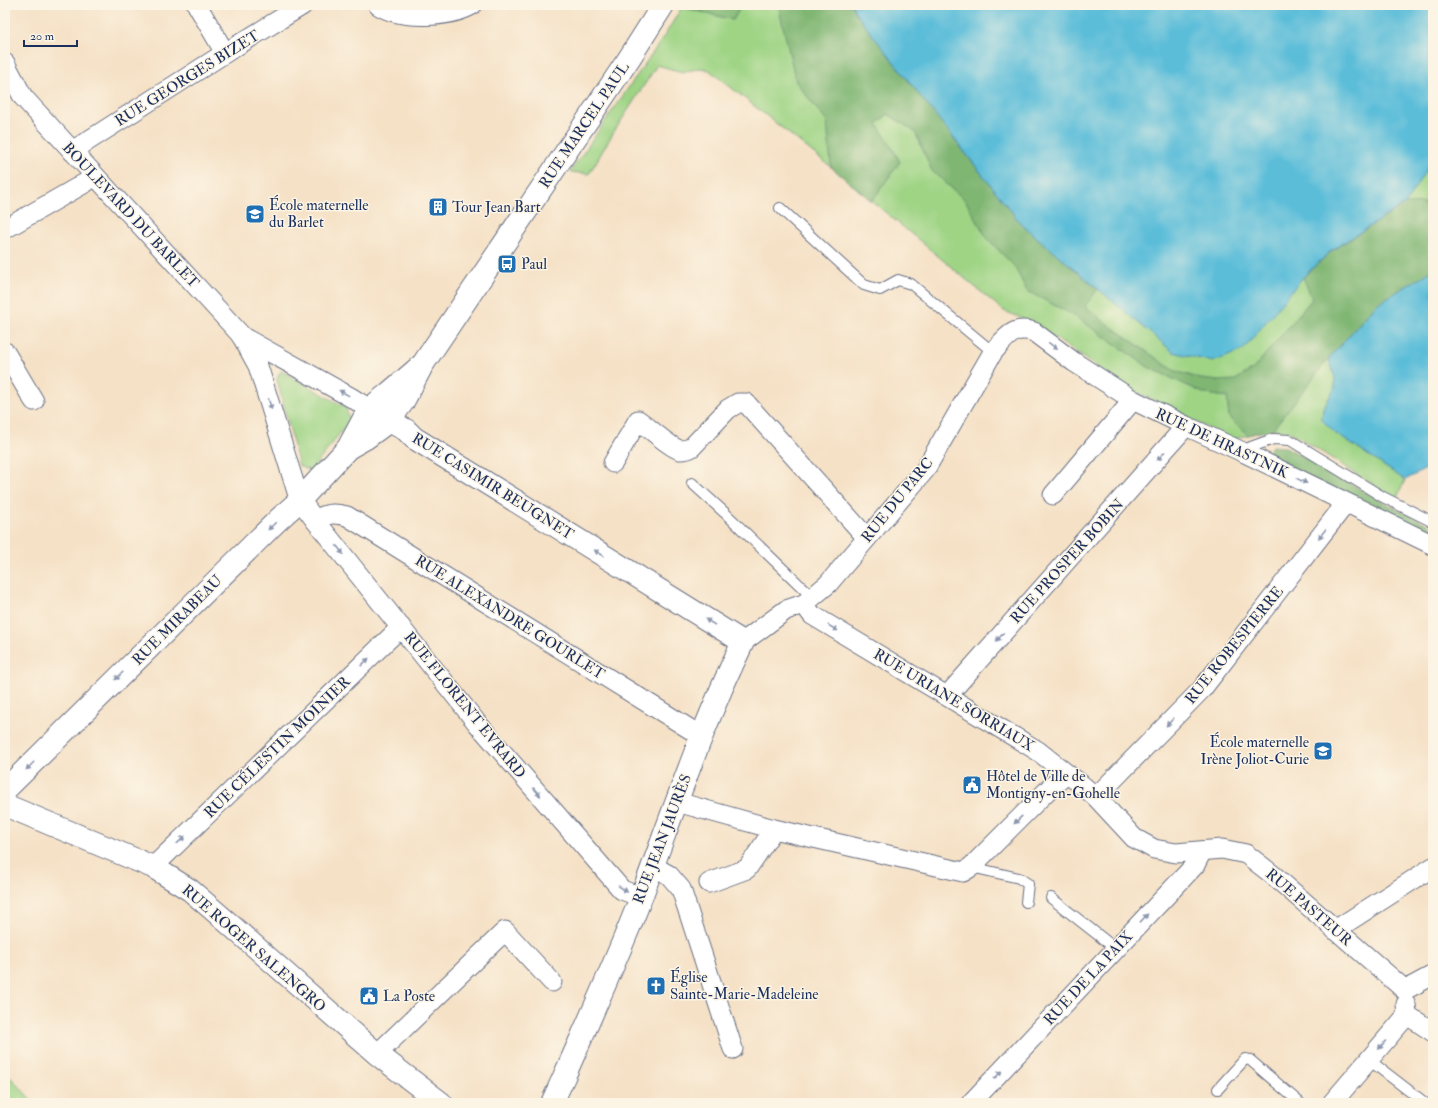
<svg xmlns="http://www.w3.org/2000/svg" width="1438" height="1108" viewBox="0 0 1438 1108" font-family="'IM FELL Double Pica',serif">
	<rect width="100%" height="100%" fill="#fcf5e5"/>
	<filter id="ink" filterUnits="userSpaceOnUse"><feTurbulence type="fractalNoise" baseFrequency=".025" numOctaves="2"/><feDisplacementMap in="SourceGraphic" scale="8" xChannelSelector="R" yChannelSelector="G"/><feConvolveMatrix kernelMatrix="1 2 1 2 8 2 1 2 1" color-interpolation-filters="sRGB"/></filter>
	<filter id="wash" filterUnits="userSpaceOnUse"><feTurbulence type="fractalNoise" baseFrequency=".012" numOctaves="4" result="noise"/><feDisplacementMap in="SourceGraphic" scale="16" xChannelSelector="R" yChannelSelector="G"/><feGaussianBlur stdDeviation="0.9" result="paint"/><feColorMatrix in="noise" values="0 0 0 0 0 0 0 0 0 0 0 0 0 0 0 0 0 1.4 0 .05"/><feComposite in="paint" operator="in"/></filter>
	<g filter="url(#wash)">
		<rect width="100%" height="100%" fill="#f5e1c6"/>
		<g fill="#9fd485" stroke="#5d8272">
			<path d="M 683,5 L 1433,5 L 1433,270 L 1377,304 L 1329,358 L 1335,378 L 1335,388 L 1323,408 L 1322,419 L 1335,433 L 1405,480 L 1397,498 L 1386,493 L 1292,433 L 1273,429 L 1248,435 L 1232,440 L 1121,384 L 1032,322 L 1004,311 L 831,167 L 709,70 L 702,68 L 682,72 L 657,65 L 612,135 L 589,174 L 570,172 L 665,35 Z"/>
			<path d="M 281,371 L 345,407 L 350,420 L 311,471 L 299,466 L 277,379 Z"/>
			<path d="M 5,1071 L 34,1103 L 5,1103 Z"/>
		</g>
		<g fill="#7fb672" stroke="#4d7268">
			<path d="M 683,5 L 742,5 L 733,20 L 682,7 Z"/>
			<path d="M 778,5 L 852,5 L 856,14 L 1022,225 L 1098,289 L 1085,306 L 1106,323 L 1173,370 L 1201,379 L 1218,381 L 1235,380 L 1253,369 L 1312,299 L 1303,277 L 1333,250 L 1405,204 L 1433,203 L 1433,270 L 1377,304 L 1329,358 L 1273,429 L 1248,435 L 1229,418 L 1227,397 L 1205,394 L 1148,367 L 1073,315 L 1027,291 L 1014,266 L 987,238 L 965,200 L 932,171 L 915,132 L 888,114 L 877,124 L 891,145 L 900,162 L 872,201 L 831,167 L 827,122 L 796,82 Z"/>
			<path d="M 1272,446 L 1286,447 L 1380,500 L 1433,527 L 1433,537 L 1266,456 Z"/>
		</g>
		<g fill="#5bbdd9" stroke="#3b769c">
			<path d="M 852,5 L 1433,5 L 1433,162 L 1430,164 L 1405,204 L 1332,250 L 1303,277 L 1243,350 L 1213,362 L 1173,352 L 1022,225 L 856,14 Z"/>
			<path d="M 1433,270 L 1433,467 L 1430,467 L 1405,480 L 1335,433 L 1322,420 L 1323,408 L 1335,388 L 1335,378 L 1329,358 L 1377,304 Z"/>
		</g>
	</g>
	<g filter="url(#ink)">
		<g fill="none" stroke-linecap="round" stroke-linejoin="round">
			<g stroke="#676d82" stroke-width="12">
				<g id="service">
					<path d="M 780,208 L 864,285 L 880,290 L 898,280 L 911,284 L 993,352"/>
					<path d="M 1245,453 L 1251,447 L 1273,439 L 1290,440 L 1383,497 L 1433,522"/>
					<path d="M 692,483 L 725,513 L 812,597"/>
					<path d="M 971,867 L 1019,878 L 1028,884 L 1026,902"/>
					<path d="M 1051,898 L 1116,949"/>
					<path d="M 1369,1060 L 1425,1103"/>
					<path d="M 1218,1089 L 1245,1059 L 1250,1060 L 1300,1103"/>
				</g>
			</g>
			<g stroke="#676d82" stroke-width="21">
				<g id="minor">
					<path d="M 197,5 L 225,53"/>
					<path d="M 378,5 C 401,20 449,18 472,5"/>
					<path d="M 5,63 L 23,97 L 241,335 L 258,366 L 297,492 L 300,500 L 315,520 L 477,723 L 622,890 L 641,897"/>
					<path d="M 72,151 L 225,53 L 303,5"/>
					<path d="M 5,229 L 85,183 L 94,176"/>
					<path d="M 241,336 L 352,398 L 383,417"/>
					<path d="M 5,352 L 34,401"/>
					<path d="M 613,463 L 638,420 C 647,426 671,448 680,450 C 684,450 689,449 692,447 L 728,409 L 738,403 L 746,403 L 867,538"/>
					<path d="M 1053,495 L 1133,400"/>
					<path d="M 315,520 C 327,513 334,513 347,516 L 701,736"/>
					<path d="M 804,604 L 812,615 L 1038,751 L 1067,774 L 1077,781 L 1096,797 L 1134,838 L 1154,849 L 1176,853 L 1222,849 L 1246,854 L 1273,875 L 1405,990"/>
					<path d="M 743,642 L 786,610 L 804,604 L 828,584 L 925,470 L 993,352 C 1006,338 1013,325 1034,332 L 1074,362 L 1133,400 L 1186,426 L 1245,453 L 1433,545"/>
					<path d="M 947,696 L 1186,426"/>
					<path d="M 1096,797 L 1202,689 L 1346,503"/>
					<path d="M 677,802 L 774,829 L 963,872 L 971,867 L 1050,788 L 1067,774"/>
					<path d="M 653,866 L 669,875 L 681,889 L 733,1049"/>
					<path d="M 153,867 L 401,627"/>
					<path d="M 709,883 L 747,869 L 774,829"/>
					<path d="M 1335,930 L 1433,867"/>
					<path d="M 1405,990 L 1433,975"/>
					<path d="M 1406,1004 L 1407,1015 L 1433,1032"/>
					<path d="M 377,1054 L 505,931 L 552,982"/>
					<path d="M 971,1103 L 1195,865 L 1202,851"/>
					<path d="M 1332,1103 L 1407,1015"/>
				</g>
			</g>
			<g stroke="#676d82" stroke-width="24">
				<g id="tertiary">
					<path d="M 389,421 L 406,430 L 414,438 L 743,642 C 703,724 674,810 642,895 C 618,957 590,1018 563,1079 L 552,1103"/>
					<path d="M 350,447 L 366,438 L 389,421 L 403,402 L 423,364 L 630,57 L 663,5"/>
					<path d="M 5,790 L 278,520 L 300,500 L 348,448 L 369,409 L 389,393 L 423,364"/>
					<path d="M 5,805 L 153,867 L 190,890 L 226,921 L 377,1054 L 441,1103"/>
				</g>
			</g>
			<use href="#service" stroke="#fff" stroke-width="10"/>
			<use href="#minor" stroke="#fff" stroke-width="19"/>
			<use href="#tertiary" stroke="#fff" stroke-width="22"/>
		</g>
		<defs><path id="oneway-solid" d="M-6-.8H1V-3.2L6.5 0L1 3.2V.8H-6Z"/></defs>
		<g fill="#8d97ae">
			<use href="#oneway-solid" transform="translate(1053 346) rotate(37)"/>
			<use href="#oneway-solid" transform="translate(344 393) rotate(-151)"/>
			<use href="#oneway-solid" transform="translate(270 404) rotate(73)"/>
			<use href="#oneway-solid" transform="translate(1161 456) rotate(132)"/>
			<use href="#oneway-solid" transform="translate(1302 481) rotate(26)"/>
			<use href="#oneway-solid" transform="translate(272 526) rotate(135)"/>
			<use href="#oneway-solid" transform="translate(1322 534) rotate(128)"/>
			<use href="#oneway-solid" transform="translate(340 550) rotate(52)"/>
			<use href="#oneway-solid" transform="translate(599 553) rotate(-148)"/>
			<use href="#oneway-solid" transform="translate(710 622) rotate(-148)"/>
			<use href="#oneway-solid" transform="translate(833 628) rotate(31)"/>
			<use href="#oneway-solid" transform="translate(1000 637) rotate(132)"/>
			<use href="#oneway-solid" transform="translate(365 662) rotate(-44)"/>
			<use href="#oneway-solid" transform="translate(119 676) rotate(135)"/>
			<use href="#oneway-solid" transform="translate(1170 722) rotate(134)"/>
			<use href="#oneway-solid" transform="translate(30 766) rotate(135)"/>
			<use href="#oneway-solid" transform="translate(537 792) rotate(49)"/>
			<use href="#oneway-solid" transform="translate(1018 820) rotate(136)"/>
			<use href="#oneway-solid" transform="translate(181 840) rotate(-44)"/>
			<use href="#oneway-solid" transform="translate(623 889) rotate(35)"/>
			<use href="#oneway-solid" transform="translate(1144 918) rotate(-47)"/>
			<use href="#oneway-solid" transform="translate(1382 1045) rotate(131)"/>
			<use href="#oneway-solid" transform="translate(998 1075) rotate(-47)"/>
		</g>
	</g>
	<defs>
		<g id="building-square" transform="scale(1)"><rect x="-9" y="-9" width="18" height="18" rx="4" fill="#1f6fb2" stroke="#fcf5e5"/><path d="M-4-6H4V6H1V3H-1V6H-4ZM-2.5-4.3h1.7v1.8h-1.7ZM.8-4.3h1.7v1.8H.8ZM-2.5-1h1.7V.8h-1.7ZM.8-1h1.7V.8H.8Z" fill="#fff"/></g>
		<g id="school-square" transform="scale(1)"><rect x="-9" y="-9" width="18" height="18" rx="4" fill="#1f6fb2" stroke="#fcf5e5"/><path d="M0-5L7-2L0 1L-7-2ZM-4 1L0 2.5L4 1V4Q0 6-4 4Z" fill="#fff"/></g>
		<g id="bus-square" transform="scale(1)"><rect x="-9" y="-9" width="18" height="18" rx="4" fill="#1f6fb2" stroke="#fcf5e5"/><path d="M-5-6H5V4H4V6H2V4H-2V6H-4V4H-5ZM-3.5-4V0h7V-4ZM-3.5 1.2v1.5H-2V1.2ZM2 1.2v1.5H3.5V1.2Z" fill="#fff"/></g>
		<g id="civic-square" transform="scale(1)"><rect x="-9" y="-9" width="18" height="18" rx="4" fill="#1f6fb2" stroke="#fcf5e5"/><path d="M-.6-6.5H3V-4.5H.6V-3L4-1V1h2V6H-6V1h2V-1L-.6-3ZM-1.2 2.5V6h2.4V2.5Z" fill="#fff"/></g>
		<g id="church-square" transform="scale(1)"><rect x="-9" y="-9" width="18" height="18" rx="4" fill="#1f6fb2" stroke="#fcf5e5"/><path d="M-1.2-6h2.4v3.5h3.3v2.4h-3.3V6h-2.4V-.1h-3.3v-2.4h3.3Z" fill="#fff"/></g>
	</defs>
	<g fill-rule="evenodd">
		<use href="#building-square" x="438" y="207"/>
		<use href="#school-square" x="255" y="214"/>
		<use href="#bus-square" x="507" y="264"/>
		<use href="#school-square" x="1323" y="751"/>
		<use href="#civic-square" x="972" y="785"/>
		<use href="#church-square" x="656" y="986"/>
		<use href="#civic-square" x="369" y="996"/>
	</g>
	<g text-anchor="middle" stroke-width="3" stroke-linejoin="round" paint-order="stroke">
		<g font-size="15" fill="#1b2f5e" stroke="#fcf5e5">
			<text transform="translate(187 78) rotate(-32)" y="5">RUE GEORGES BIZET</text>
			<text transform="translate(584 125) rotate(-56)" y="5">RUE MARCEL PAUL</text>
			<text transform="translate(131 215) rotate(47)" y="5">BOULEVARD DU BARLET</text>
			<text transform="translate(1222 443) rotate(25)" y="5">RUE DE HRASTNIK</text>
			<text transform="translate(493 486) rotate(32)" y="5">RUE CASIMIR BEUGNET</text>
			<text transform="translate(897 500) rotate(-51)" y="5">RUE DU PARC</text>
			<text transform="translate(1067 561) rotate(-48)" y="5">RUE PROSPER BOBIN</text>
			<text transform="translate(510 617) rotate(32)" y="5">RUE ALEXANDRE GOURLET</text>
			<text transform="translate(177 620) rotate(-45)" y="5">RUE MIRABEAU</text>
			<text transform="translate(1234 645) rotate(-51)" y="5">RUE ROBESPIERRE</text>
			<text transform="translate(954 700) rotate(31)" y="5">RUE URIANE SORRIAUX</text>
			<text transform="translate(465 705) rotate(51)" y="5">RUE FLORENT EVRARD</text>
			<text transform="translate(277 747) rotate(-44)" y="5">RUE CÉLESTIN MOINIER</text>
			<text transform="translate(662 839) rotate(-69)" y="5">RUE JEAN JAURÈS</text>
			<text transform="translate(1309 907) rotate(41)" y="5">RUE PASTEUR</text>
			<text transform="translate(254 948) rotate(41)" y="5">RUE ROGER SALENGRO</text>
			<text transform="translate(1088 978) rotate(-47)" y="5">RUE DE LA PAIX</text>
		</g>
		<g font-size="15" fill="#1b2f5e" stroke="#fcf5e5" text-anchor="start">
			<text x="269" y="210">École maternelle<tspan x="269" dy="17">du Barlet</tspan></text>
			<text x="452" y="212">Tour Jean Bart</text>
			<text x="521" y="269">Paul</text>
			<text x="1309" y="747" text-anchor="end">École maternelle<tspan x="1309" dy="17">Irène Joliot-Curie</tspan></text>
			<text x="986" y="781">Hôtel de Ville de<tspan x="986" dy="17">Montigny-en-Gohelle</tspan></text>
			<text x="670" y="982">Église<tspan x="670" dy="17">Sainte-Marie-Madeleine</tspan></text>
			<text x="383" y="1001">La Poste</text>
		</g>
	</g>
	<rect width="1438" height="1108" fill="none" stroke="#fcf5e5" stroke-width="20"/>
	<path d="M24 40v6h53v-6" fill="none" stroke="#1b2f5e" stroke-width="2"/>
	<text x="30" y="40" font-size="12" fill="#1b2f5e" stroke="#fcf5e5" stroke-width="3" paint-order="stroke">20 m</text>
</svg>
